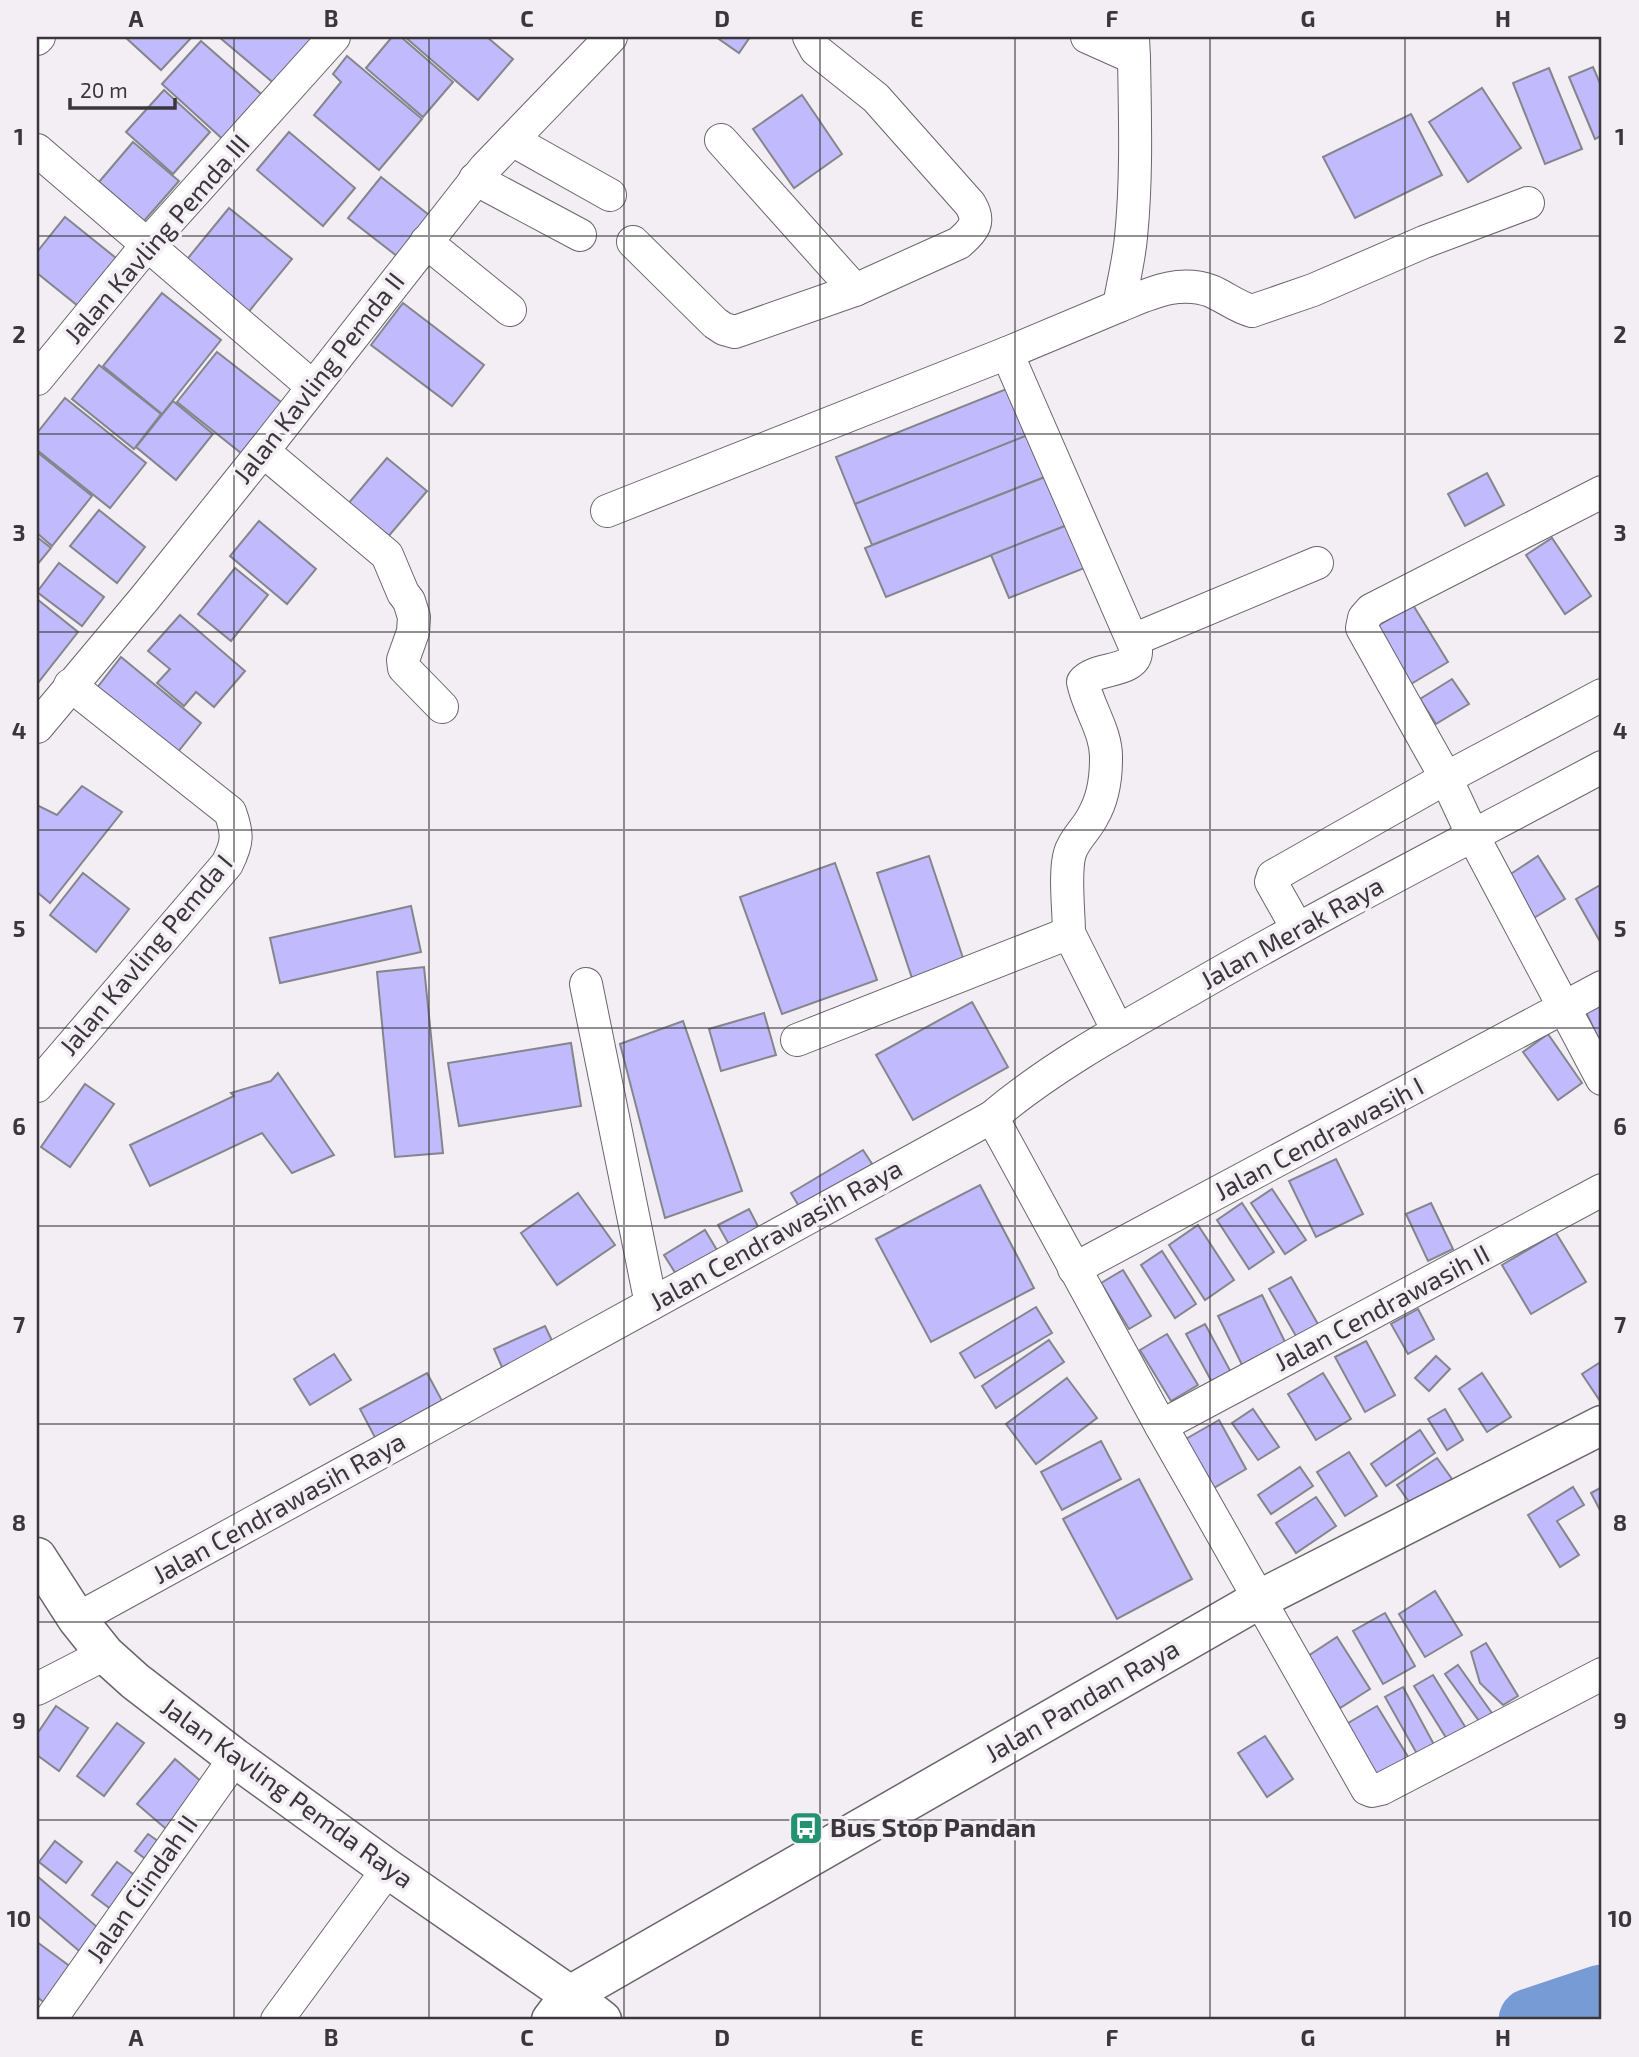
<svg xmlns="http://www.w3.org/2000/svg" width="1639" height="2057" viewBox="0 0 1639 2057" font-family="'Exo 2',sans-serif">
	<rect width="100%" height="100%" fill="#f3edf4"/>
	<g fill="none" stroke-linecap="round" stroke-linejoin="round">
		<path stroke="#779cd5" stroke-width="63" d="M 1530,2020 L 1602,1996"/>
	</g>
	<g fill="#c1bafd" stroke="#85858c" stroke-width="2">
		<path d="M 125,37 L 192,37 L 161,70 Z"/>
		<path d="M 219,37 L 309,37 L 313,41 L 276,85 Z"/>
		<path d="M 392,37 L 401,37 L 453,82 L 423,117 L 366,68 Z"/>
		<path d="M 405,37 L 487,37 L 513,59 L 478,100 Z"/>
		<path d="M 716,37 L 750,37 L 739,53 Z"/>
		<path d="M 201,41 L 267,99 L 227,143 L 162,84 Z"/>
		<path d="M 347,56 L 422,119 L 379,170 L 314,115 L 341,82 L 333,74 Z"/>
		<path d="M 1593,67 L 1602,88 L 1602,135 L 1595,139 L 1569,77 Z"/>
		<path d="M 1549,68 L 1582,149 L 1545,164 L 1513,83 Z"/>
		<path d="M 1482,88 L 1521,148 L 1468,182 L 1429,122 Z"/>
		<path d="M 164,90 L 210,132 L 173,174 L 126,132 Z"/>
		<path d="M 802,95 L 842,154 L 794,188 L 753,129 Z"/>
		<path d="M 1411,114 L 1442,175 L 1355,218 L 1323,157 Z"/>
		<path d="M 289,132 L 355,188 L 323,226 L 257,170 Z"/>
		<path d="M 133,142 L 179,181 L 144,221 L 99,182 Z"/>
		<path d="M 381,177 L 434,219 L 402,260 L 348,218 Z"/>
		<path d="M 229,208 L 292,259 L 246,315 L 184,263 Z"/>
		<path d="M 65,217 L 121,262 L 83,310 L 37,273 L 37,252 Z"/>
		<path d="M 162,293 L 221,340 L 162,414 L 103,366 Z"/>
		<path d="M 403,303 L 484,365 L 452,406 L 371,345 Z"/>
		<path d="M 217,352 L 286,406 L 246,457 L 177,402 Z"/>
		<path d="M 99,365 L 161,414 L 134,449 L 72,399 Z"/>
		<path d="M 1014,386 L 1033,433 L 855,504 L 836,457 Z"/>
		<path d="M 65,398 L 146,463 L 110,508 L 37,450 L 37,433 Z"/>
		<path d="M 173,401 L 213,434 L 176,480 L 136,447 Z"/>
		<path d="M 1033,433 L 1050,475 L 872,545 L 855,504 Z"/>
		<path d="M 37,452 L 92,496 L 52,546 L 37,533 Z"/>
		<path d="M 387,458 L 427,491 L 381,545 L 342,511 Z"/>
		<path d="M 1487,473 L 1504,505 L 1465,526 L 1448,494 Z"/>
		<path d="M 1050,475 L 1070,524 L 886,597 L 865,548 Z"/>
		<path d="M 99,510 L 145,547 L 117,583 L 70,546 Z"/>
		<path d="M 259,521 L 316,569 L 287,604 L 230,556 Z"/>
		<path d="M 1070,524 L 1087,567 L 1009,598 L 991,555 Z"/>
		<path d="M 37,537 L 51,548 L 37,565 Z"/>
		<path d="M 1552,538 L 1591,596 L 1565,614 L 1526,555 Z"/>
		<path d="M 59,563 L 104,597 L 82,626 L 37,592 Z"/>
		<path d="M 235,568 L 268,595 L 231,641 L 198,614 Z"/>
		<path d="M 37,599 L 78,632 L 37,684 Z"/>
		<path d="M 1413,605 L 1448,662 L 1411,684 L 1376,627 Z"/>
		<path d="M 180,615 L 245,671 L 214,707 L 196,692 L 184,706 L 157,683 L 170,669 L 148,651 Z"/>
		<path d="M 121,657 L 201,723 L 173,758 L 93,693 Z"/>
		<path d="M 1452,679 L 1469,704 L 1436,724 L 1420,699 Z"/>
		<path d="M 82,786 L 122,812 L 50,903 L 37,892 L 37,805 L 57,815 Z"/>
		<path d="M 929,856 L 965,964 L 913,981 L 877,873 Z"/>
		<path d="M 1538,856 L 1565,899 L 1529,921 L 1503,879 Z"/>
		<path d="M 835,863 L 877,980 L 782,1014 L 740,897 Z"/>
		<path d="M 83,873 L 129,909 L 96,952 L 50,915 Z"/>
		<path d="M 1602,884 L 1602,945 L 1576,899 Z"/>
		<path d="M 411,906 L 421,952 L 280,983 L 270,938 Z"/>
		<path d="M 424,967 L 443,1153 L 395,1157 L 377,972 Z"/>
		<path d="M 972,1002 L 1008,1067 L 913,1120 L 876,1055 Z"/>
		<path d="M 1602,1002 L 1602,1046 L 1585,1010 Z"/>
		<path d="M 764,1013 L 776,1055 L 721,1071 L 709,1029 Z"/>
		<path d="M 683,1021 L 742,1191 L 665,1218 L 620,1044 Z"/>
		<path d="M 1548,1034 L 1582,1083 L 1558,1100 L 1523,1052 Z"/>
		<path d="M 571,1043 L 581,1106 L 459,1126 L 448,1063 Z"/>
		<path d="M 278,1073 L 334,1155 L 292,1173 L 262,1133 L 150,1186 L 130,1145 L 234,1096 L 231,1093 L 271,1081 Z"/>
		<path d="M 85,1084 L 114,1104 L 70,1167 L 41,1147 Z"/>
		<path d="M 863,1150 L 876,1170 L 803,1213 L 791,1193 Z"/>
		<path d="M 1336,1159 L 1363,1214 L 1316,1237 L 1289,1181 Z"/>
		<path d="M 980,1185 L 1034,1288 L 931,1342 L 876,1239 Z"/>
		<path d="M 1272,1189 L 1306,1240 L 1285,1254 L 1251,1203 Z"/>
		<path d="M 578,1193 L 615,1245 L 557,1285 L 521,1233 Z"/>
		<path d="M 1242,1203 L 1274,1252 L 1249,1269 L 1217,1220 Z"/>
		<path d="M 1431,1203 L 1453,1249 L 1428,1261 L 1406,1214 Z"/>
		<path d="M 749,1209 L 761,1232 L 731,1248 L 718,1225 Z"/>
		<path d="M 1198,1225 L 1234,1280 L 1205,1300 L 1169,1245 Z"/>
		<path d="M 705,1230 L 721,1257 L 681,1282 L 664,1255 Z"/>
		<path d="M 1556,1233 L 1586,1282 L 1531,1314 L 1502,1265 Z"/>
		<path d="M 1162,1251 L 1196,1304 L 1175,1318 L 1141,1265 Z"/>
		<path d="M 1123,1270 L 1151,1316 L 1129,1329 L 1101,1283 Z"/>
		<path d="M 1291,1277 L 1322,1331 L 1300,1343 L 1269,1289 Z"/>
		<path d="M 1262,1295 L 1289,1350 L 1245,1371 L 1218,1316 Z"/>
		<path d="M 1036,1307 L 1052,1333 L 975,1378 L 960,1353 Z"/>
		<path d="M 1418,1309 L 1434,1339 L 1408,1354 L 1391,1324 Z"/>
		<path d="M 1205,1324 L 1233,1376 L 1214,1386 L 1186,1334 Z"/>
		<path d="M 545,1326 L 557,1351 L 505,1374 L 494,1349 Z"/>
		<path d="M 1167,1334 L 1198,1385 L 1171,1401 L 1140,1350 Z"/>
		<path d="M 1049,1340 L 1064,1362 L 996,1408 L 982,1386 Z"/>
		<path d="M 1366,1341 L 1395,1395 L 1365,1412 L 1335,1357 Z"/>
		<path d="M 334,1354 L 351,1380 L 310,1405 L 294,1379 Z"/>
		<path d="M 1436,1356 L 1450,1369 L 1429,1391 L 1415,1378 Z"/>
		<path d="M 1602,1361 L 1602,1399 L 1600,1401 L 1582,1374 Z"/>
		<path d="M 427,1373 L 447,1410 L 380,1447 L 360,1409 Z"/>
		<path d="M 1323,1373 L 1351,1419 L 1316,1440 L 1288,1394 Z"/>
		<path d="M 1482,1373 L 1511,1417 L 1487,1432 L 1459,1389 Z"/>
		<path d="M 1067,1378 L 1097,1418 L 1036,1464 L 1006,1424 Z"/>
		<path d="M 1253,1409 L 1279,1447 L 1258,1460 L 1232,1423 Z"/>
		<path d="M 1445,1409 L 1463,1440 L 1447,1450 L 1428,1419 Z"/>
		<path d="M 1219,1420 L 1246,1469 L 1212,1489 L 1184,1440 Z"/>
		<path d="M 1420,1430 L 1435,1453 L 1386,1486 L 1371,1464 Z"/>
		<path d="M 1101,1441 L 1121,1479 L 1062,1510 L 1041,1472 Z"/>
		<path d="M 1349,1452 L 1377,1496 L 1345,1516 L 1317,1472 Z"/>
		<path d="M 1437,1458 L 1452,1479 L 1412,1506 L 1397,1485 Z"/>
		<path d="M 1300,1467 L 1313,1486 L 1271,1514 L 1258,1495 Z"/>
		<path d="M 1139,1479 L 1192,1579 L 1117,1619 L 1063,1519 Z"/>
		<path d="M 1573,1487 L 1584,1505 L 1557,1521 L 1579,1555 L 1560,1567 L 1528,1515 Z"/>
		<path d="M 1602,1487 L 1602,1514 L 1591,1493 Z"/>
		<path d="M 1316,1497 L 1336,1526 L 1296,1553 L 1276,1523 Z"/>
		<path d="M 1435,1591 L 1462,1635 L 1425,1657 L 1399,1614 Z"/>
		<path d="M 1385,1613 L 1415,1666 L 1383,1684 L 1353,1631 Z"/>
		<path d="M 1337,1637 L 1370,1689 L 1340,1708 L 1308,1656 Z"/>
		<path d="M 1486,1643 L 1518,1696 L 1503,1705 L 1480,1683 L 1471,1652 Z"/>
		<path d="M 1458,1665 L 1494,1716 L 1482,1725 L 1445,1674 Z"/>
		<path d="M 1433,1675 L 1472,1738 L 1453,1749 L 1414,1686 Z"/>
		<path d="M 1403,1687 L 1438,1752 L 1421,1761 L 1385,1697 Z"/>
		<path d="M 56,1706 L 88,1728 L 59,1771 L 37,1755 L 37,1734 Z"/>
		<path d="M 1377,1706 L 1410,1760 L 1377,1781 L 1343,1726 Z"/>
		<path d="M 117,1723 L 144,1743 L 104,1796 L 77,1776 Z"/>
		<path d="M 1265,1736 L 1293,1779 L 1267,1797 L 1238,1753 Z"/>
		<path d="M 175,1759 L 210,1789 L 172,1834 L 137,1804 Z"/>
		<path d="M 148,1834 L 165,1846 L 152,1864 L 135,1851 Z"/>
		<path d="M 55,1841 L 82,1862 L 66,1883 L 39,1862 Z"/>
		<path d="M 117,1862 L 141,1880 L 116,1913 L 92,1895 Z"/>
		<path d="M 37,1876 L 103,1932 L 84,1955 L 37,1915 Z"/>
		<path d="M 37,1942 L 75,1970 L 50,2007 L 37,1997 Z"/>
	</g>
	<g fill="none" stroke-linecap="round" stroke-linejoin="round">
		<g stroke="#6a656b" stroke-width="34">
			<g id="minor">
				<path d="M 1087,37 L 1134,58 L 1133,38"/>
				<path d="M 37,39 L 39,37"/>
				<path d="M 1134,58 C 1135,118 1137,177 1131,237 C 1129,260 1123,283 1119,306 C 1149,294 1178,279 1211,291 C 1225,297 1237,307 1252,311 L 1313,290 L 1424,242 L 1528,203"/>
				<path d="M 512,140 L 610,195"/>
				<path d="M 721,140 L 855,290"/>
				<path d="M 37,150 L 313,387"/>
				<path d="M 475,179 L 580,235"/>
				<path d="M 426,242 L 510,310"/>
				<path d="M 633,242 L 715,323 L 724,329 L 735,332 L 855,290 L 959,243 C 974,230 981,222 970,204 L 876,98 L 816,50 L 809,37"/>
				<path d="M 1007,353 L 1136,649 C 1138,674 1095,666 1083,682 C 1088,708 1107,732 1106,759 C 1106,779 1103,799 1093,816 C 1087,829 1074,839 1070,853 C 1064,872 1069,912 1069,933"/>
				<path d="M 37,379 L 147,245 L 334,37"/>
				<path d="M 263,451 L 387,555 L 403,593 L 409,601 L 414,617 L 413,632 L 403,660 L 404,668 L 442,707"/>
				<path d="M 1602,492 L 1371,610 L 1364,618 L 1362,628 L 1446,778 L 1473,836 L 1602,1079"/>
				<path d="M 607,511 L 1007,353 L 1119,306"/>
				<path d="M 1133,640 L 1317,563"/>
				<path d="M 37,727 L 145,598 L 263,451 L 485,168 L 611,37"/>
				<path d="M 1297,928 L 1271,882 L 1273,876 L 1446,778 L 1602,695"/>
				<path d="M 586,984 L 651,1304"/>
				<path d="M 797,1040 L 1069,933 L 1118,1031"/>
				<path d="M 37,1086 L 227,864 C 238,842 238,834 230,812 L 70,685"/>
				<path d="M 992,1117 L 1161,1426 L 1367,1789 L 1372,1791 L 1381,1789 L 1602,1674"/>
				<path d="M 1074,1269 L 1602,987"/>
				<path d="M 1161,1426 L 1602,1190"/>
				<path d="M 77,1619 L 992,1117 C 1051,1067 1121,1029 1188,991 C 1324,912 1464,841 1602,767"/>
				<path d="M 37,1689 L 105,1654"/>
				<path d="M 50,2020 L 235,1758"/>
				<path d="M 277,2020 L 388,1869"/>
			</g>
		</g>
		<g stroke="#6a656b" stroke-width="41">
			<g id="tertiary">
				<path d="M 37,1557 L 77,1619 L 105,1654 L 135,1681 L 235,1758 L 388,1869 L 570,1995 L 602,2020"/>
				<path d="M 551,2020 L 570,1995 L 1260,1599 L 1602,1425"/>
			</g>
		</g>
		<use href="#minor" stroke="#fff" stroke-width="32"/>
		<use href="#tertiary" stroke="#fff" stroke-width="38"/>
	</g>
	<path fill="none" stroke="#39373a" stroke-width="2" stroke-opacity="0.55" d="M 234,37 L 234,2020M 429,37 L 429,2020M 624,37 L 624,2020M 820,37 L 820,2020M 1015,37 L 1015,2020M 1210,37 L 1210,2020M 1405,37 L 1405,2020M 37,236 L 1602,236M 37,434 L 1602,434M 37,632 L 1602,632M 37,830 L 1602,830M 37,1028 L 1602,1028M 37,1226 L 1602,1226M 37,1424 L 1602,1424M 37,1622 L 1602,1622M 37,1820 L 1602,1820"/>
	<defs>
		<g id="bus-square" transform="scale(1.75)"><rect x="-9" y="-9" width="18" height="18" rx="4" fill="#249170" stroke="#f3edf4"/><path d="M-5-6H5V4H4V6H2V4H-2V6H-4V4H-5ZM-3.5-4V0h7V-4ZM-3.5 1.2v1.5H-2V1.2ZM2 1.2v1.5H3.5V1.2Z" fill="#fff"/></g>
	</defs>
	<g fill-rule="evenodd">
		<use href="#bus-square" x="806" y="1828"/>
	</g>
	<g text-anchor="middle" stroke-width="7" stroke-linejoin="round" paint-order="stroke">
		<g font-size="26" fill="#39373a" stroke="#f3edf4">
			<text transform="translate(157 239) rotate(-49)" y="9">Jalan Kavling Pemda III</text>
			<text transform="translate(319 378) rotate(-52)" y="9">Jalan Kavling Pemda II</text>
			<text transform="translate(1292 933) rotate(-29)" y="9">Jalan Merak Raya</text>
			<text transform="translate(146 955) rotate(-50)" y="9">Jalan Kavling Pemda I</text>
			<text transform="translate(1319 1139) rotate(-28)" y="9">Jalan Cendrawasih I</text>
			<text transform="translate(776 1235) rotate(-29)" y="9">Jalan Cendrawasih Raya</text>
			<text transform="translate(1382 1308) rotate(-28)" y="9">Jalan Cendrawasih II</text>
			<text transform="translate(279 1508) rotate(-29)" y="9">Jalan Cendrawasih Raya</text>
			<text transform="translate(1082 1701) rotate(-30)" y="9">Jalan Pandan Raya</text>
			<text transform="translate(287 1793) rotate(36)" y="9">Jalan Kavling Pemda Raya</text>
			<text transform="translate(142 1889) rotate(-55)" y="9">Jalan Ciindah II</text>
		</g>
		<g font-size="26" font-weight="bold" fill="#39373a" stroke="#f3edf4" text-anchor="start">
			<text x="830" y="1837">Bus Stop Pandan</text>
		</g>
	</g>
	<rect width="1639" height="2057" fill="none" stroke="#f3edf4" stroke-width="77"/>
	<path d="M70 98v10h105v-10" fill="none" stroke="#39373a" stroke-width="3.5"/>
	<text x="80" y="98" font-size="21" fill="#39373a" stroke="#f3edf4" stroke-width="5" paint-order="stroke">20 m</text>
	<rect x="38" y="38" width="1562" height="1980" fill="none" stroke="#39373a" stroke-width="2.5"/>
	<g font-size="23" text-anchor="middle" font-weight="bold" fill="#39373a">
		<text x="136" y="27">A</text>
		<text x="331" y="27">B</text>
		<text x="527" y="27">C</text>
		<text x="722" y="27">D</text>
		<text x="917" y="27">E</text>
		<text x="1112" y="27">F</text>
		<text x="1308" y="27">G</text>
		<text x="1503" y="27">H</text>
		<text x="19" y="145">1</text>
		<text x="1620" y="145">1</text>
		<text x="19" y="343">2</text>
		<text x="1620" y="343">2</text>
		<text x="19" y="541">3</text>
		<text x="1620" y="541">3</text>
		<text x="19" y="739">4</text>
		<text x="1620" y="739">4</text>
		<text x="19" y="937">5</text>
		<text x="1620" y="937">5</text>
		<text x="19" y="1135">6</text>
		<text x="1620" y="1135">6</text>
		<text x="19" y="1333">7</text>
		<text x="1620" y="1333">7</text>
		<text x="19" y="1531">8</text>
		<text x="1620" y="1531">8</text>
		<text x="19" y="1729">9</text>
		<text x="1620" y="1729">9</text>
		<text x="19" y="1927">10</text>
		<text x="1620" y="1927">10</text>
		<text x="136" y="2046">A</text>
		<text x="331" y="2046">B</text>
		<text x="527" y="2046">C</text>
		<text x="722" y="2046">D</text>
		<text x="917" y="2046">E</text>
		<text x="1112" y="2046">F</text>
		<text x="1308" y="2046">G</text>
		<text x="1503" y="2046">H</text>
	</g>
</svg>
